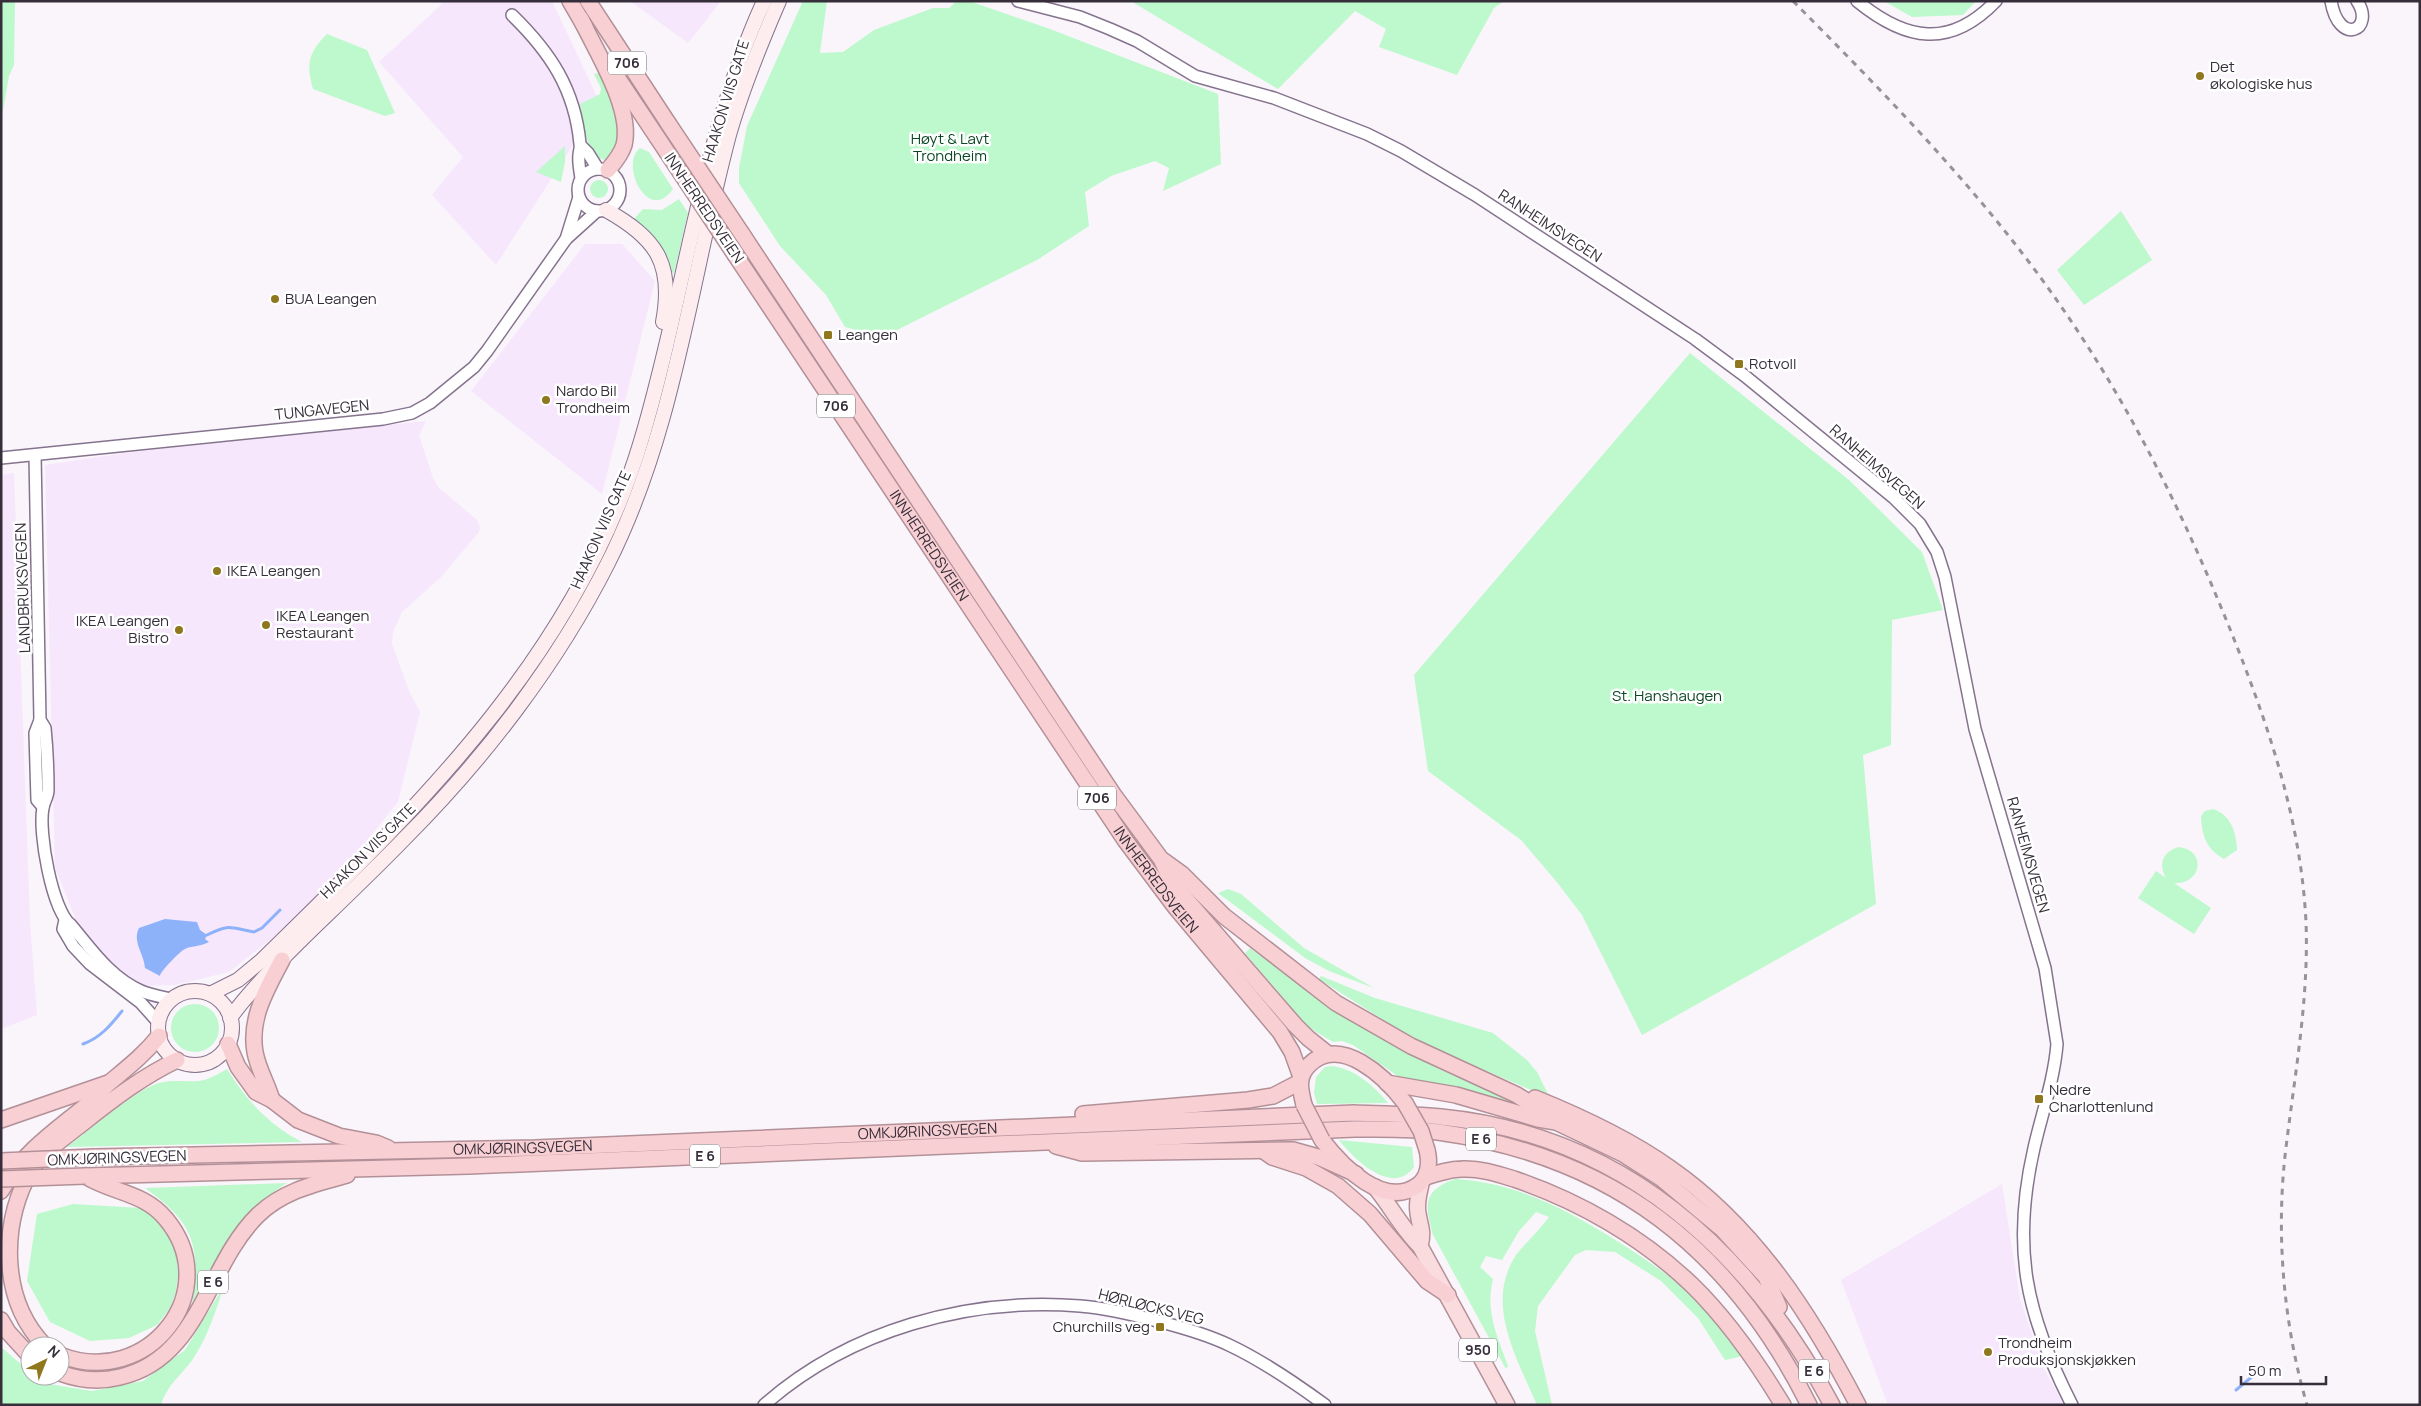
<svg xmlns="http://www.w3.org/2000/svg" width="2421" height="1406" viewBox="0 0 2421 1406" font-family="Manrope,sans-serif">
	<rect width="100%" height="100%" fill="#f9f5fb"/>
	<g fill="#f6e7fd">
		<path d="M 437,1 L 552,1 L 600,103 L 496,265 L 432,195 L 463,157 L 379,62 L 442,4 Z"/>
		<path d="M 630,1 L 721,1 L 688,43 Z"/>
		<path d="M 585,244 L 622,244 L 655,281 L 602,494 L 471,391 Z"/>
		<path d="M 426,421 L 419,435 L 433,478 L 439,488 L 477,520 L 480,527 L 479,532 L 440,578 L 402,612 L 393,632 L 392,644 L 409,691 L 420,712 L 398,802 L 317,903 L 229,972 L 175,985 L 138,986 L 93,950 L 79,928 L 55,867 L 45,465 L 132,452 Z"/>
		<path d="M 14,473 L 30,922 L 37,1015 L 1,1029 L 1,475 Z"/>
		<path d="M 2002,1184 L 2020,1299 L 2043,1367 L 2064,1405 L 1888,1405 L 1841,1280 Z"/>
	</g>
	<g fill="#bdf9cc">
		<path d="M 1,1 L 15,1 L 14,65 L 9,76 L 1,122 Z"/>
		<path d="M 803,1 L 827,1 L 820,53 L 843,52 L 874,30 L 933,8 L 949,8 L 957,1 L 969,1 L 1050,29 L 1218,94 L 1221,164 L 1163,191 L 1169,168 L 1155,161 L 1111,176 L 1085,192 L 1089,226 L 1037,260 L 883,337 L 845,327 L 826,295 L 780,246 L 739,183 L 739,168 L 747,126 Z"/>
		<path d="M 1135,1 L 1504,1 L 1494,8 L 1457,75 L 1379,47 L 1386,29 L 1355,11 L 1278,89 L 1134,3 Z"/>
		<path d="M 1884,1 L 1976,1 L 1963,15 L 1912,17 Z"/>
		<path d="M 327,34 L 367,50 L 395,113 L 385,116 L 313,89 C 306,64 308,53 327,34 Z"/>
		<path d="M 598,73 C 610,91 635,145 606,160 C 585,158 583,120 580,104 L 600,94 L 601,88 L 594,74 Z"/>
		<path d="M 565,146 L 565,162 L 561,182 L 536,172 Z"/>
		<path d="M 640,148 L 649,152 L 673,189 C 648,225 619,164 640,148 Z"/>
		<circle cx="599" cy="189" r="9"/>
		<path d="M 679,199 L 688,213 L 674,273 L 670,272 L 655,240 L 634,219 L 643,209 L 662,210 Z"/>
		<path d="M 2121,211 L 2152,260 L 2084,305 L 2057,270 Z"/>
		<path d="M 1690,353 L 1849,480 L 1922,552 L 1943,610 L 1892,620 L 1891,745 L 1863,755 L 1876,904 L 1642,1035 L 1582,915 L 1556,881 L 1521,840 L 1428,771 L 1414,675 Z"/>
		<path d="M 2213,809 C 2231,815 2236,832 2237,850 L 2224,859 C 2206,849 2202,836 2201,816 L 2205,811 Z"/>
		<path d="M 2179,847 C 2207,850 2202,885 2174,883 L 2211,908 L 2194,934 L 2138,898 L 2156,871 L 2166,878 C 2158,864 2163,851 2179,847 Z"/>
		<path d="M 1228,889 L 1241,894 L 1304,948 L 1374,988 L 1329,971 L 1305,958 L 1218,893 Z"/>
		<path d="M 1250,948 L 1355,1024 L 1441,1070 L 1513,1102 L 1513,1105 L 1410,1082 L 1399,1077 L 1353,1045 L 1342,1041 L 1333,1042 L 1308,1027 L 1245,953 Z"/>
		<path d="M 1321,976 L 1375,998 L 1493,1033 L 1527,1060 L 1537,1072 L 1550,1098 L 1442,1052 L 1396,1028 L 1319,979 Z"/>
		<circle cx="195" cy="1028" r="24"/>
		<path d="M 1331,1066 C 1354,1068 1374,1086 1388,1103 L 1317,1104 L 1314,1093 L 1316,1077 L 1325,1067 Z"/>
		<path d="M 227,1069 C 246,1100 269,1125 302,1142 L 67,1147 C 90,1130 132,1093 156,1084 C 170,1079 184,1082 198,1081 C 209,1080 218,1074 227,1069 Z"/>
		<path d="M 1339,1140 L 1412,1147 L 1414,1167 C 1392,1197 1354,1159 1339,1140 Z"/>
		<path d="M 1455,1179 C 1515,1182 1567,1210 1617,1241 C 1645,1259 1672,1276 1696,1300 C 1714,1317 1728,1337 1743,1356 L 1725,1360 L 1698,1318 L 1661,1281 L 1615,1252 L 1586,1250 L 1575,1255 L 1538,1306 L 1535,1331 L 1552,1405 L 1537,1405 C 1517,1358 1484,1304 1516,1255 C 1526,1242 1539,1231 1549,1217 L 1536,1212 L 1519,1231 L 1502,1260 L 1486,1256 L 1480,1267 L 1493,1279 C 1485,1311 1497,1336 1508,1366 L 1506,1369 L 1433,1235 C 1425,1205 1422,1191 1455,1179 Z"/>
		<path d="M 287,1183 C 238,1213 219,1256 192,1304 C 201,1245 194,1223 145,1188 Z"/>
		<path d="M 73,1204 L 141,1208 L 160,1223 L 177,1252 L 178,1275 L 176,1291 L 170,1308 L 157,1325 L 129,1338 L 90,1341 L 50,1322 L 27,1281 L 37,1214 Z"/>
		<path d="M 224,1286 C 216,1310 209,1333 196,1354 C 185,1373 168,1382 161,1405 L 1,1405 L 1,1347 L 30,1372 L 30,1376 L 36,1376 L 49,1384 L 92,1391 L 143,1381 L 185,1350 Z"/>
	</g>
	<path fill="#8db2fa" d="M 165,919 L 197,922 L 200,930 L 207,935 L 205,939 L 209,942 C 200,947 190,946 185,949 C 179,952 160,972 160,976 L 145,968 C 144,953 132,942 139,928 Z"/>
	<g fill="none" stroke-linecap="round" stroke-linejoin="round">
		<g stroke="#8db2fa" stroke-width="3">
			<path d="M 207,935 C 231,923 230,928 254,932 L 262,928 L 280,910"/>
			<path d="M 83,1044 C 100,1038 111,1025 122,1011"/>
			<path d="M 2236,1390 L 2260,1370"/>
		</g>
		<g stroke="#85738e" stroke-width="14">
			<g id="tertiary">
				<path d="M 1018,1 L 1080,17 L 1110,29 L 1137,41 L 1195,76 L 1274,98 L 1367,134 L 1401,151 L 1475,195 L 1695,339 L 1745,376 L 1894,498 L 1920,524 L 1937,552 L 1945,577 L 1975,729 L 2045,968 L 2057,1044 C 2054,1080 2042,1113 2034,1148 C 2011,1248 2026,1315 2072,1405"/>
				<path d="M 1857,1 C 1906,41 1950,49 1996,1"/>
				<path d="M 2331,1 C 2339,48 2376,29 2357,1"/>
				<path d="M 512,15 C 550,52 575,89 580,144 C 581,148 579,151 579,155 C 578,162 580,171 581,178"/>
				<path d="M 581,146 L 588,153 L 598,169"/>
				<circle cx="599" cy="190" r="21"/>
				<path d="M 566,239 L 579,197"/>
				<path d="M 35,455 L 40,720 L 45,728 C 47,748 48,769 48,790 C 48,797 44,801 43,808 C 38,831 52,911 71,925 C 92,950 110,977 141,991 C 150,995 162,997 171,999"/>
				<path d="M 1,458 L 383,419 L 412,413 L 430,403 L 474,367 L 487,351 L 566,239 L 597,211"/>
				<path d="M 40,720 L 35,733 L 37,800 L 43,807"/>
				<path d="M 65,920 L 63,929 L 73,946 L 90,964 L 141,1003 L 158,1022"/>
				<path d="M 764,1405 C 849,1330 968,1297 1080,1306 C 1107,1308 1135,1315 1161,1322 C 1184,1328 1208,1335 1229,1345 C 1263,1361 1295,1383 1325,1405"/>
			</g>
		</g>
		<g stroke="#85738e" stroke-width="16">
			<g id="secondary">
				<path d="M 606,210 C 656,238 674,263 663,322"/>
				<circle cx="195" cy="1028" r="37"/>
				<path d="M 210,994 L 238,980 L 261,961 C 416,809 577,656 641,441 C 685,295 700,141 764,1"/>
				<path d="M 230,1018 C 251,989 277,964 302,939 C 336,906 371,873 404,839 C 484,759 557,664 608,563 C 675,430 691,277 729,135 C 742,89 760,45 779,1"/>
			</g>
		</g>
		<g stroke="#b39098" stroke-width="18">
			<g id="primary">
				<path d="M 1375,1187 C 1390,1205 1403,1230 1420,1246 L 1507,1405"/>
				<path d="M 1420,1246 C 1424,1231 1420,1227 1418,1213 C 1416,1203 1419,1194 1421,1184"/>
			</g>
		</g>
		<g stroke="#b39098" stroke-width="18">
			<g id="trunk">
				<path d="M 570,1 L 585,27"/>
				<path d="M 588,1 L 668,123"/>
				<path d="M 581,19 C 596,52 633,108 624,145 C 621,155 614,163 608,170"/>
				<path d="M 615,74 L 657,137"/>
				<path d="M 742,234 L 1113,794 L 1161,859 L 1172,883 L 1295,1025 L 1308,1038 L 1328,1054"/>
				<path id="s1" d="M 736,256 L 1125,840 L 1176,908 L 1280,1032 L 1292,1052 L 1301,1077"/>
				<path d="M 1164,861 L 1182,874 L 1224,916 L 1336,1003 L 1411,1046 L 1517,1095 L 1551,1117"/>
				<path d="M 228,1044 L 238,1067 L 256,1092 L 272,1100 L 298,1120 L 339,1136 L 376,1143 L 388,1148"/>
				<path d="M 1387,1083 L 1456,1095 L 1538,1119 L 1556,1122 L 1623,1154 L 1662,1179 L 1722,1229 L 1766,1277 L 1779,1307"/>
				<path d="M 1535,1098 C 1582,1117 1629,1139 1670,1168 C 1755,1227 1811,1315 1858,1405"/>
				<path d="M 272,1100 C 267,1083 258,1069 255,1052 C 249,1018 267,989 282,960"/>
				<path d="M 1304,1105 C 1300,1089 1297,1077 1309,1065 C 1340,1033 1386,1078 1405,1103"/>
				<path d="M 1083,1114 L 1248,1100 L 1273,1096 L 1300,1082"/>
				<path d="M 1,1120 L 108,1083"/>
				<path d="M 1322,1140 C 1342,1166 1384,1210 1418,1185 C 1429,1177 1430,1162 1427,1150"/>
				<path d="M 1056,1146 L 1082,1153 L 1293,1150 L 1318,1157 L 1356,1174"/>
				<path d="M 1265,1152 L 1272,1157 L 1306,1168 L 1338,1186 L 1370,1214 L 1427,1281 L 1448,1295"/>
				<path id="s2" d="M 94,1157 L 535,1148 L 1354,1113 C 1383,1114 1412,1114 1441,1117 C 1623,1135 1749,1250 1832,1405"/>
				<path d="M 85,1176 L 469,1166 L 1355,1129 C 1382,1129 1411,1128 1438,1132 C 1613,1156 1731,1249 1809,1405"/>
				<path d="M 1426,1177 C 1438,1173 1450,1169 1462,1169 C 1480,1168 1498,1174 1514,1179 C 1579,1201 1642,1237 1692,1285 C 1728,1320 1757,1362 1783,1405"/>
				<path d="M 1,1191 C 23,1151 59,1128 93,1100 C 99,1095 103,1088 109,1083 C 127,1068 144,1055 159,1036"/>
				<path d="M 1,1320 L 8,1332 L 30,1356"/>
				<path d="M 45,1346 C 0,1300 0,1224 32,1168 C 46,1150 65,1137 83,1123 C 113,1099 142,1077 177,1060"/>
				<path d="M 60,1355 C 147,1390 226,1291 166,1219 C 145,1193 114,1193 87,1177"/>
				<path d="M 60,1373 C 79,1380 100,1382 120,1377 C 200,1359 206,1266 258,1215 C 283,1191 314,1184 347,1175"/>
			</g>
		</g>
		<use href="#tertiary" stroke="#fff" stroke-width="11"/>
		<use href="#secondary" stroke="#fdedef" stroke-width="14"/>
		<use href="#primary" stroke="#fadcdf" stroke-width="15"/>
		<use href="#trunk" stroke="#f8d0d4" stroke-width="15"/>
		<path stroke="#97919a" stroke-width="3" stroke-dasharray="6 6" stroke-linecap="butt" d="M 1793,1 C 1893,102 1996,207 2075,327 C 2139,423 2189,527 2232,634 C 2269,727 2301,821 2306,922 C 2309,1001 2294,1078 2285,1156 C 2276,1238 2284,1326 2307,1405"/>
		<g stroke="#b39098" stroke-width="18" stroke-linecap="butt">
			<g id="trunk-bridge">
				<path d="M 668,123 L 742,234"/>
				<path d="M 657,137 L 736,256"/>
				<path d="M 1405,1103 L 1421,1131 L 1427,1150"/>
				<path d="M 1304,1105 L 1322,1140"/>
				<path d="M 1,1161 L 94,1157"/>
				<path d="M 1,1179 L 85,1176"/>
			</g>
		</g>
		<use href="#trunk-bridge" stroke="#f8d0d4" stroke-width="15"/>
	</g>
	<g fill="#8f771d" stroke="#fff" stroke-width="2">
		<circle cx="2200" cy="76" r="5"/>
		<circle cx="275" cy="299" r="5"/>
		<rect x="823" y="330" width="10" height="10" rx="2.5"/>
		<rect x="1734" y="359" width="10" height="10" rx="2.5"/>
		<circle cx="546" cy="400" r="5"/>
		<circle cx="217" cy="571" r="5"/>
		<circle cx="266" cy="625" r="5"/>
		<circle cx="179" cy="630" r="5"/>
		<rect x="2034" y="1094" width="10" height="10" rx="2.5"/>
		<rect x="1155" y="1322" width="10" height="10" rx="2.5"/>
		<circle cx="1988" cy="1352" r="5"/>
	</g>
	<g text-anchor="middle" stroke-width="5" stroke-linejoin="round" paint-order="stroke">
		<g fill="#fff" stroke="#726d75" stroke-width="1">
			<rect x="608" y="51.5" width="38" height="23" rx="4"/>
			<rect x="817" y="394.5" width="38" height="23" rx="4"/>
			<rect x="1078" y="786.5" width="38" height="23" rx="4"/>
			<rect x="1466" y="1127.5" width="30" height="23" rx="4"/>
			<rect x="690" y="1144.5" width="30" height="23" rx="4"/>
			<rect x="198" y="1270.5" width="30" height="23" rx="4"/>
			<rect x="1459" y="1338.5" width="38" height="23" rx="4"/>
			<rect x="1799" y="1359.5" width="30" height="23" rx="4"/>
		</g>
		<g font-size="14" font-weight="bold" fill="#362e3a">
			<text x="627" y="68">706</text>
			<text x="836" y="411">706</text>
			<text x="1097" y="803">706</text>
			<text x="1481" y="1144">E 6</text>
			<text x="705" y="1161">E 6</text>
			<text x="213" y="1287">E 6</text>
			<text x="1478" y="1355">950</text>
			<text x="1814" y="1376">E 6</text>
		</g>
		<g font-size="15" fill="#362e3a" stroke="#fff" text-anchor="start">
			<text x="2210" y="72">Det<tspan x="2210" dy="17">økologiske hus</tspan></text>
			<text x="285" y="304">BUA Leangen</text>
			<text x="838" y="340">Leangen</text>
			<text x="1749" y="369">Rotvoll</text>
			<text x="556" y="396">Nardo Bil<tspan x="556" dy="17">Trondheim</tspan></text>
			<text x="227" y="576">IKEA Leangen</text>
			<text x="276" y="621">IKEA Leangen<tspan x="276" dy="17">Restaurant</tspan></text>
			<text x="169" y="626" text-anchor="end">IKEA Leangen<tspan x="169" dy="17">Bistro</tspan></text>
			<text x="2049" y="1095">Nedre<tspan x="2049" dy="17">Charlottenlund</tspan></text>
			<text x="1150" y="1332" text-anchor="end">Churchills veg</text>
			<text x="1998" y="1348">Trondheim<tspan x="1998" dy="17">Produksjonskjøkken</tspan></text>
		</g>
		<g font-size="15" fill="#362e3a" stroke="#fff">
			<text transform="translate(726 101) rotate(-73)" y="5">HAAKON VIIS GATE</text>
			<text transform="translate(704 208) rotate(56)" y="5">INNHERREDSVEIEN</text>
			<text transform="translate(1550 226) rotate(33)" y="5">RANHEIMSVEGEN</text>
			<text transform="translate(322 410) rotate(-6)" y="5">TUNGAVEGEN</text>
			<text transform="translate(1877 467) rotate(41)" y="5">RANHEIMSVEGEN</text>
			<text transform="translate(601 530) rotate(-66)" y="5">HAAKON VIIS GATE</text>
			<text dy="5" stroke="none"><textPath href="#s1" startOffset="348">INNHERREDSVEIEN</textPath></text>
			<text transform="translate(23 588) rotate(-92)" y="5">LANDBRUKSVEGEN</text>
			<text transform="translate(368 851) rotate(-45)" y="5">HAAKON VIIS GATE</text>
			<text transform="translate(2028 855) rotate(74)" y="5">RANHEIMSVEGEN</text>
			<text dy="5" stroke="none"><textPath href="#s1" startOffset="752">INNHERREDSVEIEN</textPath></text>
			<text dy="5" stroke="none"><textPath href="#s2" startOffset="834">OMKJØRINGSVEGEN</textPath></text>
			<text dy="5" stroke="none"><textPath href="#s2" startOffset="429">OMKJØRINGSVEGEN</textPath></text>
			<text transform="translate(117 1158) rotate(-2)" y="5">OMKJØRINGSVEGEN</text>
			<text transform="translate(1151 1307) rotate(14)" y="5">HØRLØCKS VEG</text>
		</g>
		<g font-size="15" fill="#0b4724" stroke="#fff">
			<text x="950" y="144">Høyt &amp; Lavt<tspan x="950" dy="17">Trondheim</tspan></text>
			<text x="1667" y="701">St. Hanshaugen</text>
		</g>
	</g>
	<rect width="2421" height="1406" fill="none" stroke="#362e3a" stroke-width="5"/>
	<g transform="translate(45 1361) rotate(43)"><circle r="24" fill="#ffffff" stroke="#afabb0"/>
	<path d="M0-4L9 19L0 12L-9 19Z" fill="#8f771d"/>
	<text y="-8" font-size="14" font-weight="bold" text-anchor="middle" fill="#362e3a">N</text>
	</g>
	<path d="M2241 1376v8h85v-8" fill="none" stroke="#362e3a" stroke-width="2.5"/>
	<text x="2248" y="1376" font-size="15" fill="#362e3a" stroke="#ffffff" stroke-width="4" paint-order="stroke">50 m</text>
</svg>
